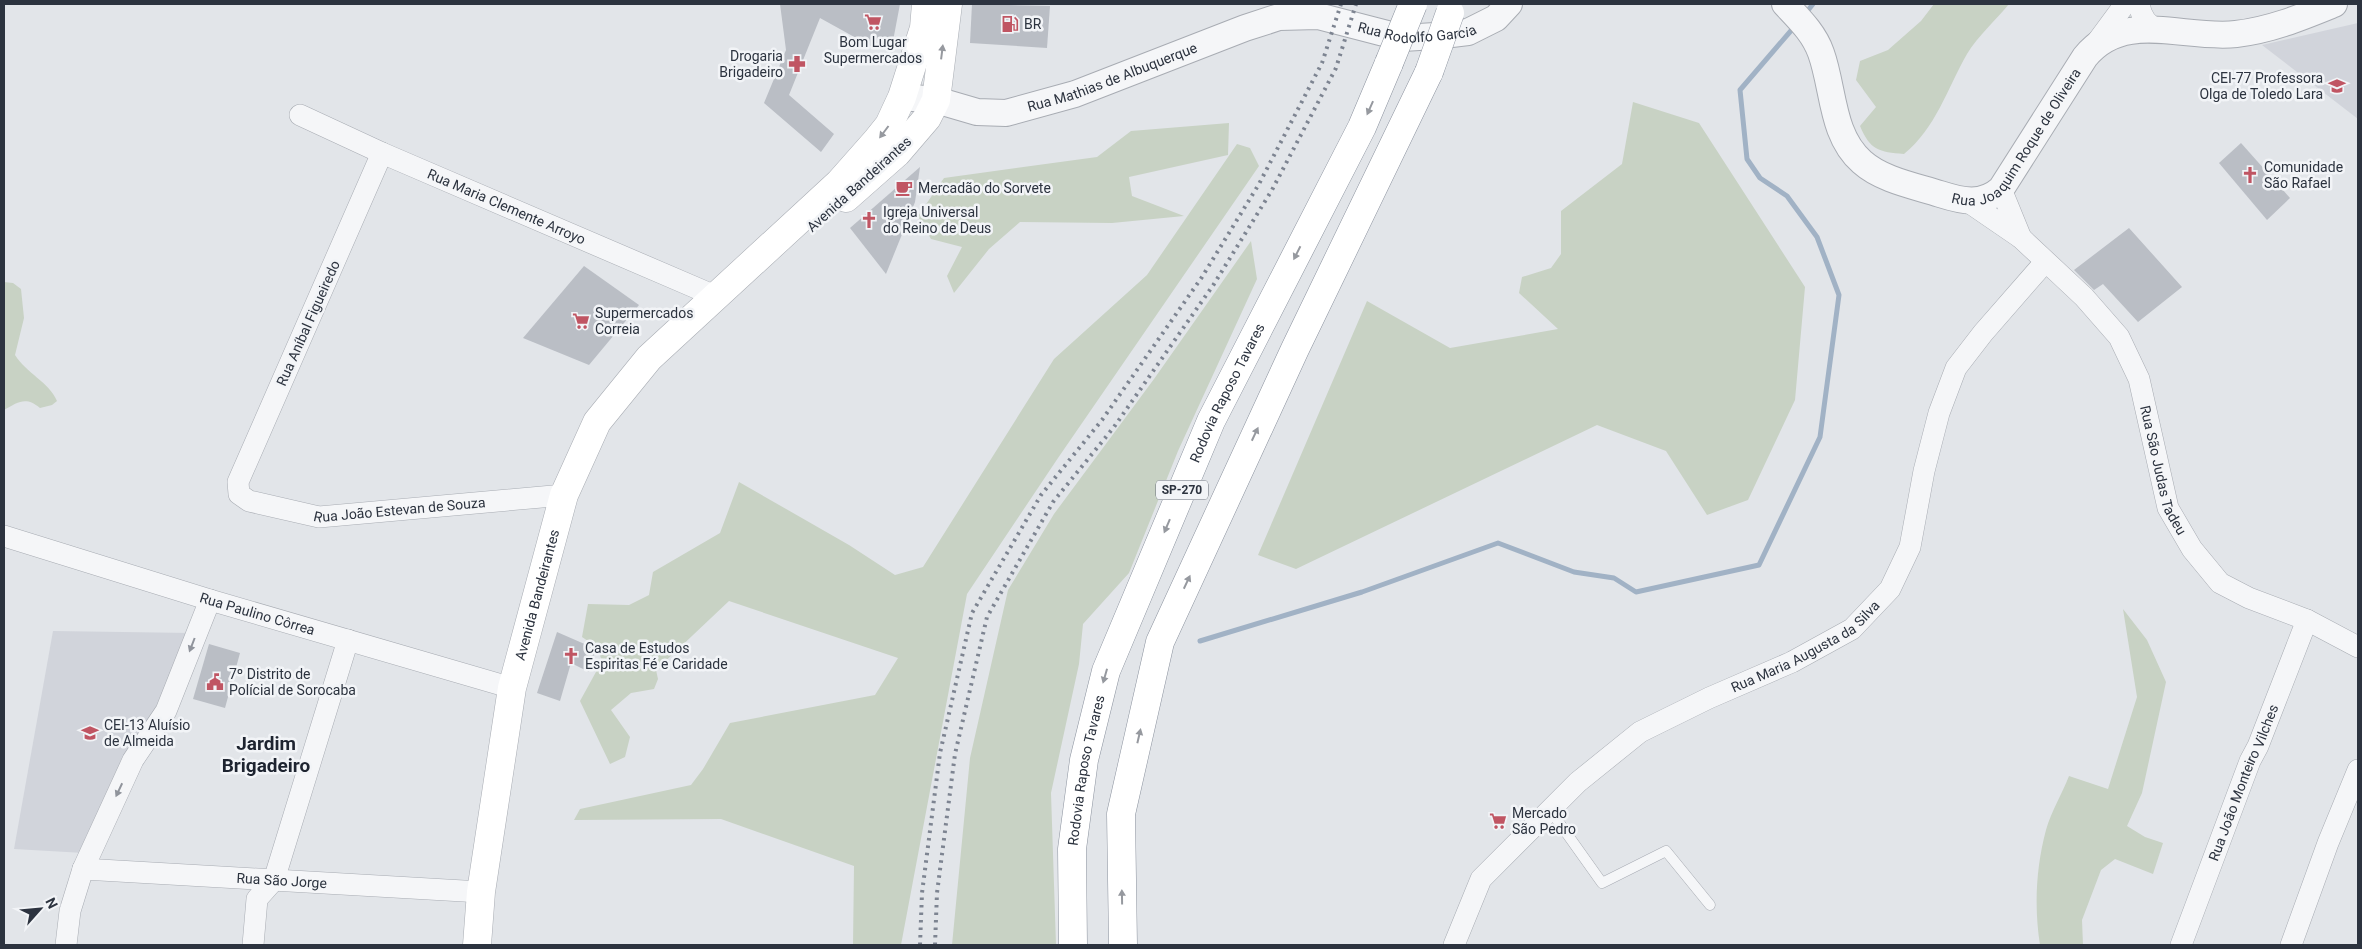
<svg xmlns="http://www.w3.org/2000/svg" width="2362" height="949" viewBox="0 0 2362 949" font-family="Roboto,sans-serif">
	<rect width="100%" height="100%" fill="#e2e5e9"/>
	<g fill="#d1d4db">
		<path d="M 2358,23 L 2358,119 L 2262,45 Z"/>
		<path d="M 53,631 L 192,633 L 162,707 L 84,853 L 14,849 Z"/>
	</g>
	<g fill="#c8d2c4">
		<path d="M 1934,4 L 2009,4 C 1996,20 1978,36 1967,54 C 1947,89 1936,128 1904,154 C 1879,152 1870,150 1860,126 L 1876,107 L 1856,80 L 1860,61 L 1888,50 L 1921,21 Z"/>
		<path d="M 1633,102 L 1699,123 L 1805,287 L 1795,400 L 1748,500 L 1707,515 L 1666,451 L 1597,425 L 1296,569 L 1258,555 L 1367,301 L 1450,348 L 1558,329 L 1519,293 L 1522,277 L 1551,268 L 1561,254 L 1561,211 L 1622,164 Z"/>
		<path d="M 1229,123 L 1228,155 L 1129,177 L 1132,196 L 1184,216 L 1112,223 L 1020,222 L 989,249 L 954,293 L 947,276 L 962,247 L 931,239 L 918,216 L 944,178 L 1097,157 L 1131,131 Z"/>
		<path d="M 1237,144 L 1250,148 L 1259,166 L 1058,458 L 967,594 L 901,945 L 853,945 L 854,866 L 721,819 L 574,820 L 580,809 L 691,785 L 703,769 L 730,723 L 875,695 L 898,658 L 729,601 L 656,670 L 658,679 L 654,689 L 631,693 L 611,710 L 630,737 L 625,757 L 610,764 L 580,701 L 602,661 L 597,647 L 582,637 L 588,604 L 629,605 L 649,595 L 653,572 L 720,533 L 739,482 L 849,545 L 895,575 L 923,567 L 1054,359 L 1147,275 Z"/>
		<path d="M 1251,241 L 1257,279 L 1178,451 L 1129,573 L 1083,624 L 1079,664 L 1051,793 L 1056,945 L 952,945 L 970,758 L 1008,590 L 1054,514 L 1154,379 Z"/>
		<path d="M 4,282 L 13,283 L 21,289 L 24,318 L 15,355 C 26,373 49,382 57,401 L 52,405 L 40,408 C 26,396 18,402 4,410 Z"/>
		<path d="M 2123,609 L 2147,640 L 2166,682 L 2142,793 L 2127,826 L 2145,837 L 2163,843 L 2153,874 L 2115,859 L 2101,870 L 2082,920 L 2083,945 L 2040,945 C 2034,907 2036,867 2046,830 C 2051,812 2062,794 2069,776 L 2108,789 L 2137,697 Z"/>
	</g>
	<g fill="none" stroke-linecap="round" stroke-linejoin="round">
		<g stroke="#a1b2c5" stroke-width="5">
			<path d="M 1805,14 L 1813,4"/>
			<path d="M 1200,641 L 1362,592 L 1498,543 L 1574,572 L 1614,578 L 1636,592 L 1759,565 L 1820,437 L 1839,295 L 1817,237 L 1787,196 L 1760,178 L 1747,159 L 1740,90 L 1795,26"/>
		</g>
	</g>
	<g fill="#babec5">
		<path d="M 780,4 L 900,4 L 893,41 L 876,49 L 820,18 L 789,95 L 834,134 L 821,152 L 764,103 L 786,50 Z"/>
		<path d="M 972,4 L 1050,6 L 1047,48 L 970,43 Z"/>
		<path d="M 2241,143 L 2290,198 L 2267,220 L 2219,163 Z"/>
		<path d="M 920,167 L 915,202 L 886,274 L 850,228 Z"/>
		<path d="M 2129,228 L 2182,287 L 2138,322 L 2103,284 L 2094,290 L 2074,270 Z"/>
		<path d="M 584,266 L 639,305 L 589,365 L 523,338 Z"/>
		<path d="M 557,632 L 596,649 L 589,672 L 571,663 L 560,701 L 537,693 Z"/>
		<path d="M 209,644 L 240,653 L 225,708 L 193,699 Z"/>
	</g>
	<g fill="none" stroke-linecap="round" stroke-linejoin="round">
		<g stroke="#a8acb3" stroke-width="11">
			<path id="service" d="M 1550,810 L 1602,883 L 1666,851 L 1710,905"/>
		</g>
		<g stroke="#a8acb3" stroke-width="22">
			<g id="minor">
				<path d="M 2139,4 C 2141,16 2147,26 2159,30"/>
				<path d="M 2094,46 L 2125,4"/>
				<path id="s1" d="M 300,115 L 382,153 L 715,296"/>
				<path id="s2" d="M 382,153 L 238,482 L 239,494 L 249,501 L 319,517 L 564,495"/>
				<path d="M 2001,189 L 2021,238"/>
				<path id="s3" d="M 1967,201 L 2021,238 L 2084,297 L 2119,337 L 2139,379 L 2168,508 L 2192,549 L 2220,583 L 2249,598 L 2307,620 L 2358,647"/>
				<path id="s4" d="M 4,536 L 210,600 L 512,688"/>
				<path id="s5" d="M 83,869 L 481,892"/>
				<path d="M 66,945 L 70,911 L 83,869 L 133,760 L 166,711 L 210,600"/>
				<path d="M 253,945 L 257,899 L 274,880 L 348,640"/>
				<path id="s6" d="M 1454,945 L 1481,879 L 1578,782 L 1640,732 L 1709,698 L 1792,662 L 1852,629 L 1890,589 L 1910,547 L 1924,471 L 1939,413 L 1956,368 L 1983,333 L 2045,262"/>
				<path id="s7" d="M 2181,945 L 2250,761 L 2258,746 L 2307,620"/>
				<path d="M 2291,945 L 2328,843 L 2358,770"/>
			</g>
		</g>
		<g stroke="#a8acb3" stroke-width="28">
			<g id="tertiary">
				<path id="s8" d="M 1785,4 C 1799,19 1814,33 1821,53 C 1834,89 1831,135 1862,162 C 1882,180 1915,186 1940,194 C 1962,201 1982,206 2001,189 L 2085,57 C 2124,9 2184,40 2236,34 C 2271,30 2302,17 2334,4"/>
				<path id="s9" d="M 902,97 L 936,100 L 977,112 L 1006,113 L 1075,94 L 1245,28 L 1279,17 L 1318,16 L 1403,38 L 1435,36 L 1468,32 L 1496,18 L 1509,4"/>
			</g>
		</g>
		<g stroke="#a8acb3" stroke-width="29">
			<g id="secondary">
				<path d="M 846,198 L 897,153 L 927,118 L 936,100 L 948,4"/>
				<path id="s10" d="M 477,945 L 481,892 L 512,688 L 564,495 L 597,422 L 649,358 L 839,183 L 877,140 L 889,125 L 902,97 L 924,28 L 926,4"/>
			</g>
		</g>
		<g stroke="#8b929e" stroke-width="29">
			<g id="motorway">
				<path id="s11" d="M 1073,945 L 1072,849 L 1084,760 L 1106,671 L 1211,421 L 1362,127 L 1389,63"/>
				<path d="M 1123,945 L 1121,814 L 1160,642 L 1295,349 L 1429,72"/>
			</g>
		</g>
		<use href="#service" stroke="#f5f6f8" stroke-width="10"/>
		<use href="#minor" stroke="#f5f6f8" stroke-width="21"/>
		<use href="#tertiary" stroke="#f5f6f8" stroke-width="26"/>
		<use href="#secondary" stroke="#fff" stroke-width="28"/>
		<use href="#motorway" stroke="#fff" stroke-width="28"/>
		<g stroke="#7d8491" stroke-width="4" stroke-dasharray="2.5 5" stroke-linecap="butt">
			<path d="M 920,945 L 922,893 L 940,753 L 972,613 L 1041,495 L 1102,420 L 1202,277 L 1259,184 L 1322,63 L 1341,4"/>
			<path d="M 935,945 L 937,893 L 955,754 L 987,617 L 1053,502 L 1114,427 L 1214,284 L 1272,190 L 1336,68 L 1356,4"/>
		</g>
		<g stroke="#8b929e" stroke-width="29" stroke-linecap="butt">
			<g id="motorway-bridge">
				<path d="M 1389,63 L 1413,4"/>
				<path d="M 1429,72 L 1450,13"/>
			</g>
		</g>
		<use href="#motorway-bridge" stroke="#fff" stroke-width="28"/>
	</g>
	<defs><path id="oneway-solid" d="M-6-.8H1V-3.2L6.5 0L1 3.2V.8H-6Z" transform="scale(1.25)"/></defs>
	<g fill="#96999f">
		<use href="#oneway-solid" transform="translate(942 52) rotate(-83)"/>
		<use href="#oneway-solid" transform="translate(1370 108) rotate(114)"/>
		<use href="#oneway-solid" transform="translate(884 132) rotate(127)"/>
		<use href="#oneway-solid" transform="translate(1297 253) rotate(117)"/>
		<use href="#oneway-solid" transform="translate(1255 434) rotate(-65)"/>
		<use href="#oneway-solid" transform="translate(1167 526) rotate(113)"/>
		<use href="#oneway-solid" transform="translate(1187 582) rotate(-65)"/>
		<use href="#oneway-solid" transform="translate(1105 676) rotate(106)"/>
		<use href="#oneway-solid" transform="translate(1139 736) rotate(-77)"/>
		<use href="#oneway-solid" transform="translate(1122 897) rotate(-91)"/>
	</g>
	<g fill="#90949c">
		<use href="#oneway-solid" transform="translate(192 645) rotate(111)"/>
		<use href="#oneway-solid" transform="translate(119 790) rotate(115)"/>
	</g>
	<defs>
		<g id="supermarket-bare" transform="scale(1.35)"><path d="M-6-5.5h2.5l.6 2H6L4.5 2H-2.5L-4.4-4H-6ZM-1.5 3.2a1.3 1.3 0 1 0 .1 0ZM3 3.2a1.3 1.3 0 1 0 .1 0Z" fill="#c05563" stroke="#f2f4f7" stroke-width="2.5" paint-order="stroke"/></g>
		<g id="fuel-bare" transform="scale(1.35)"><path d="M-5.5-6h7V0h2V4h1.3V-2.5L3-4.5l.8-.8L6-3V5H2.5V1h-1V6h-7ZM-4.2-4.7v3.2H.2V-4.7Z" fill="#c05563" stroke="#f2f4f7" stroke-width="2.5" paint-order="stroke"/></g>
		<g id="pharmacy-bare" transform="scale(1.35)"><path d="M-2-6h4v4h4v4h-4v4h-4v-4h-4v-4h4Z" fill="#c05563" stroke="#f2f4f7" stroke-width="2.5" paint-order="stroke"/></g>
		<g id="school-bare" transform="scale(1.35)"><path d="M0-5L7-2L0 1L-7-2ZM-4 1L0 2.5L4 1V4Q0 6-4 4Z" fill="#c05563" stroke="#f2f4f7" stroke-width="2.5" paint-order="stroke"/></g>
		<g id="church-bare" transform="scale(1.35)"><path d="M-1.2-6h2.4v3.5h3.3v2.4h-3.3V6h-2.4V-.1h-3.3v-2.4h3.3Z" fill="#c05563" stroke="#f2f4f7" stroke-width="2.5" paint-order="stroke"/></g>
		<g id="cafe-bare" transform="scale(1.35)"><path d="M-5.5-4.5H6V0H3Q3 3.5 0 3.5H-2.5Q-5.5 3.5-5.5 0ZM3-3.2v2h1.7v-2ZM-6 4.5H4V6H-6Z" fill="#c05563" stroke="#f2f4f7" stroke-width="2.5" paint-order="stroke"/></g>
		<g id="civic-bare" transform="scale(1.35)"><path d="M-.6-6.5H3V-4.5H.6V-3L4-1V1h2V6H-6V1h2V-1L-.6-3ZM-1.2 2.5V6h2.4V2.5Z" fill="#c05563" stroke="#f2f4f7" stroke-width="2.5" paint-order="stroke"/></g>
	</defs>
	<g fill-rule="evenodd">
		<use href="#supermarket-bare" x="873" y="22"/>
		<use href="#fuel-bare" x="1010" y="24"/>
		<use href="#pharmacy-bare" x="797" y="64"/>
		<use href="#school-bare" x="2337" y="86"/>
		<use href="#church-bare" x="2250" y="175"/>
		<use href="#cafe-bare" x="904" y="188"/>
		<use href="#church-bare" x="869" y="220"/>
		<use href="#supermarket-bare" x="581" y="321"/>
		<use href="#church-bare" x="571" y="656"/>
		<use href="#civic-bare" x="215" y="682"/>
		<use href="#school-bare" x="90" y="733"/>
		<use href="#supermarket-bare" x="1498" y="821"/>
	</g>
	<g text-anchor="middle" stroke-width="5" stroke-linejoin="round" paint-order="stroke">
		<rect fill="#f2f4f7" stroke="#676d76" stroke-width="1" x="1156" y="480.5" width="52" height="19" rx="4"/>
		<g font-size="12" font-weight="bold" fill="#2c333f">
			<text x="1182" y="494">SP-270</text>
		</g>
		<g font-size="14" fill="#2c333f" stroke="#f2f4f7" text-anchor="start">
			<text x="1024" y="29">BR</text>
			<text x="873" y="47" text-anchor="middle">Bom Lugar<tspan x="873" dy="16">Supermercados</tspan></text>
			<text x="783" y="61" text-anchor="end">Drogaria<tspan x="783" dy="16">Brigadeiro</tspan></text>
			<text x="2323" y="83" text-anchor="end">CEI-77 Professora<tspan x="2323" dy="16">Olga de Toledo Lara</tspan></text>
			<text x="2264" y="172">Comunidade<tspan x="2264" dy="16">São Rafael</tspan></text>
			<text x="918" y="193">Mercadão do Sorvete</text>
			<text x="883" y="217">Igreja Universal<tspan x="883" dy="16">do Reino de Deus</tspan></text>
			<text x="595" y="318">Supermercados<tspan x="595" dy="16">Correia</tspan></text>
			<text x="585" y="653">Casa de Estudos<tspan x="585" dy="16">Espiritas Fé e Caridade</tspan></text>
			<text x="229" y="679">7º Distrito de<tspan x="229" dy="16">Polícial de Sorocaba</tspan></text>
			<text x="104" y="730">CEI-13 Aluísio<tspan x="104" dy="16">de Almeida</tspan></text>
			<text x="1512" y="818">Mercado<tspan x="1512" dy="16">São Pedro</tspan></text>
		</g>
		<g font-size="14" fill="#2c333f" stroke="#f2f4f7">
			<text dy="5" stroke="none"><textPath href="#s9" startOffset="536">Rua Rodolfo Garcia</textPath></text>
			<text dy="5" stroke="none"><textPath href="#s9" startOffset="218">Rua Mathias de Albuquerque</textPath></text>
			<text dy="5" stroke="none"><textPath href="#s8" startOffset="374">Rua Joaquim Roque de Oliveira</textPath></text>
			<text transform="translate(859 184) rotate(-42)" y="5">Avenida Bandeirantes</text>
			<text dy="5" stroke="none"><textPath href="#s1" startOffset="226">Rua Maria Clemente Arroyo</textPath></text>
			<text transform="translate(308 323) rotate(-66)" y="5">Rua Aníbal Figueiredo</text>
			<text dy="5" stroke="none"><textPath href="#s11" startOffset="581">Rodovia Raposo Tavares</textPath></text>
			<text dy="5" stroke="none"><textPath href="#s3" startOffset="346">Rua São Judas Tadeu</textPath></text>
			<text dy="5" stroke="none"><textPath href="#s2" startOffset="536">Rua João Estevan de Souza</textPath></text>
			<text dy="5" stroke="none"><textPath href="#s10" startOffset="356">Avenida Bandeirantes</textPath></text>
			<text dy="5" stroke="none"><textPath href="#s4" startOffset="265">Rua Paulino Côrrea</textPath></text>
			<text dy="5" stroke="none"><textPath href="#s6" startOffset="475">Rua Maria Augusta da Silva</textPath></text>
			<text dy="5" stroke="none"><textPath href="#s11" startOffset="176">Rodovia Raposo Tavares</textPath></text>
			<text dy="5" stroke="none"><textPath href="#s7" startOffset="174">Rua João Monteiro Vilches</textPath></text>
			<text dy="5" stroke="none"><textPath href="#s5" startOffset="199">Rua São Jorge</textPath></text>
		</g>
		<g font-size="19" font-weight="bold" fill="#1e2430" stroke="#f2f4f7">
			<text x="266" y="750">Jardim<tspan x="266" dy="22">Brigadeiro</tspan></text>
		</g>
	</g>
	<rect width="2362" height="949" fill="none" stroke="#2c333f" stroke-width="10"/>
	<g transform="translate(40 909) rotate(63)" stroke="#f2f4f7" stroke-width="4" paint-order="stroke">
	<path d="M0-4L9 19L0 12L-9 19Z" fill="#2c333f"/>
	<text y="-8" font-size="14" font-weight="bold" text-anchor="middle" fill="#2c333f">N</text>
	</g>
</svg>
